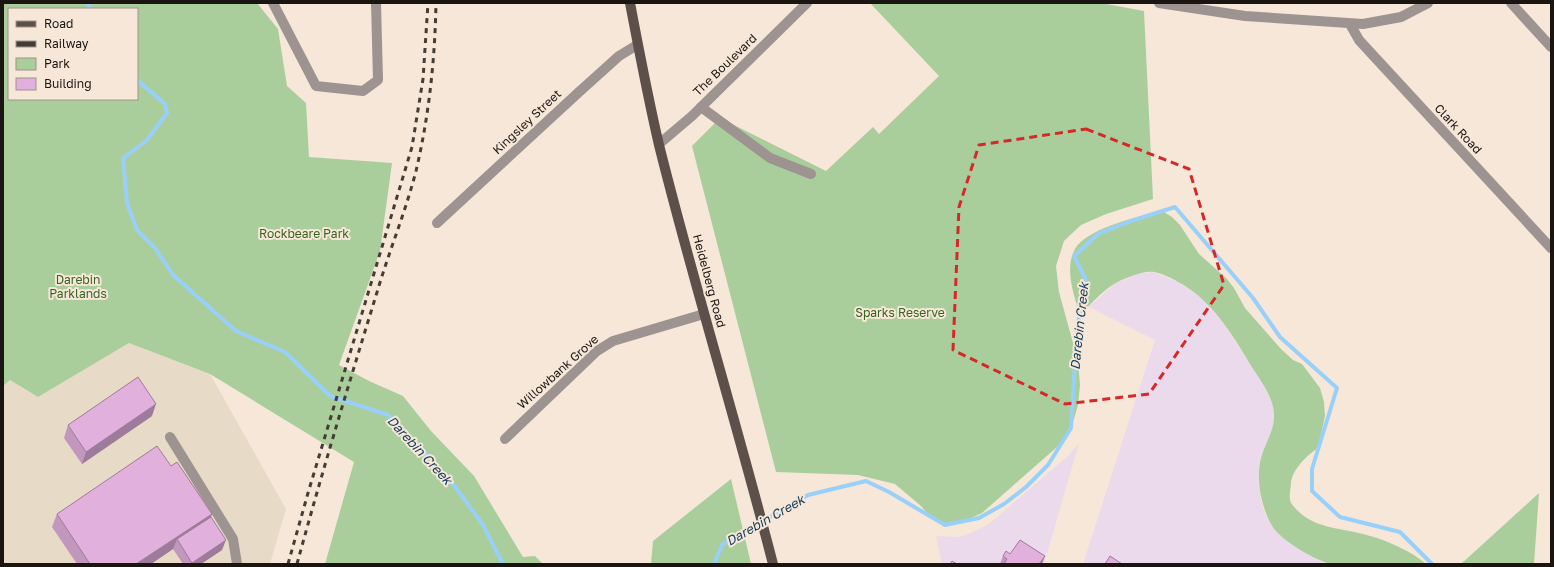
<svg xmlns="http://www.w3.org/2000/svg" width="1554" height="567" viewBox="0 0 1554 567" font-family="'Golos Text',sans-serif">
	<rect width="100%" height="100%" fill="#f6e7d9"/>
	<path fill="#e7dac6" d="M 129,343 L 210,374 L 286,509 L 270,564 L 3,564 L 3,386 L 10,380 L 38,397 Z"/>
	<g fill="#ebdaeb">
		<path d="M 1154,272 L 1178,282 L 1202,298 L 1224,324 L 1263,384 L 1272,403 L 1274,415 L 1271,435 L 1261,457 L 1259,465 L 1261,502 L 1263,507 L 1266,516 L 1282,537 L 1289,543 L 1311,556 L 1332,564 L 1083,564 L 1155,340 L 1089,307 L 1114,284 L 1137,274 Z"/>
		<path d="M 1079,443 L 1044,564 L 942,564 L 936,536 L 958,537 L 971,533 L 989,524 L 1068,456 Z"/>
	</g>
	<g fill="#aace9b" fill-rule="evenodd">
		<path d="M 3,3 L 257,3 L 278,29 L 287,86 L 306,103 L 309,157 L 392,163 L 380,251 L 339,365 L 369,381 L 403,396 L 431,431 L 474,476 L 523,557 L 535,556 L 543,564 L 325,564 L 354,462 L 210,374 L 129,343 L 38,397 L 10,380 L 3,386 ZM 9,9 L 137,9 L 137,99 L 9,99 Z"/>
		<path d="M 870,3 L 1101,3 L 1144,11 L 1153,199 L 1106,214 L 1081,225 L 1064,241 L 1056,266 L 1059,292 L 1078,361 L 1080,385 L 1078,405 L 1070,432 L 1057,447 L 982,513 L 958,524 L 944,524 L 933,520 L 921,506 L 895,484 L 858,475 L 776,472 L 692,146 L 720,118 L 826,171 L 873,127 L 879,134 L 939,76 Z"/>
		<path d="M 1155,212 L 1164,212 L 1172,217 L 1180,225 L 1199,254 L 1227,279 L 1234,288 L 1245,308 L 1281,349 L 1293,360 L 1302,364 L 1320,388 L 1324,402 L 1325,416 L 1318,448 C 1307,455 1292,470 1291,483 C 1291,488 1289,494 1290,499 C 1290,502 1293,506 1296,509 C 1313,528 1340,528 1363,534 C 1384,539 1410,550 1426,564 C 1404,564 1382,564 1359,564 C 1351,564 1341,565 1332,564 C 1316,561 1286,543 1275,530 C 1262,513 1255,479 1261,458 C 1266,439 1279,426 1272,403 C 1268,391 1260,379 1253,369 C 1238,344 1223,318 1201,298 C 1192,289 1167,274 1154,272 C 1144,270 1122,279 1114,284 C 1102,291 1090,305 1080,315 C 1074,295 1064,269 1075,249 C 1086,229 1135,218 1155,212 Z"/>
		<path d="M 731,479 L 751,564 L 651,564 L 653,541 Z"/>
		<path d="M 1539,493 L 1534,564 L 1461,564 Z"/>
	</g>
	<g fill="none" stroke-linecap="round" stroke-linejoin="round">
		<g stroke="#99d0f9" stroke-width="4">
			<path d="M 88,3 L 90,9"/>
			<path d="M 137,80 L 165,104 L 167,113 L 146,141 L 123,158 L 127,203 L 137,230 L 155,248 L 173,275 L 236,331 L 285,352 L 330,396 L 388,415 L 418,445 L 456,488 L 483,525 L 503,564"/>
			<path d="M 714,564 L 722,545 L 808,495 L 866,481 L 889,492 L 945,525 L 979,518 L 1004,504 L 1026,487 L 1048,465 L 1071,428 L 1077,330 L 1085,278 L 1074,256 L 1098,234 L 1128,222 L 1175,207 L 1253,298 L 1280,337 L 1337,388 L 1312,469 L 1312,491 L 1340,517 L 1400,532 L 1432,564"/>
		</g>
		<g stroke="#9d9491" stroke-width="10">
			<path d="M 273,3 L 316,86 L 363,91 L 378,80 L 376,3"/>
			<path d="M 1159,3 L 1245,16 L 1363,24 L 1401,17 L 1428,3"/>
			<path d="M 1511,3 L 1551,47"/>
			<path d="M 1350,24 L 1359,40 L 1370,52 L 1551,248"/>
			<path d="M 701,107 L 770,158 L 811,174"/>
			<path d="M 659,144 L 692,116 L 807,3"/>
			<path d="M 437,223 L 579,92 L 619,56 L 637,45"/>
			<path d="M 170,437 L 233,539 L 237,564"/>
			<path d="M 505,439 L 597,351 L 613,341 L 704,314"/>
		</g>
		<path stroke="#5d4f49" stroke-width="10" d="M 630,3 C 639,50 648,98 659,145 C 694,285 737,424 773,564"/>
		<g stroke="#443d36" stroke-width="3" stroke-dasharray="5 5" stroke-linecap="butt">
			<path d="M 288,564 L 308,493 L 412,147 L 423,79 L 428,3"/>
			<path d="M 297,564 C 322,472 350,380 378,289 C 390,249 406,210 416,171 C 429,116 435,59 436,3"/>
		</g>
	</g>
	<g fill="#c297bd">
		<path d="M 152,416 L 82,464 L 64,438 L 68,425 Z"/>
		<path d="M 171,466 L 212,514 L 211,517 L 222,550 L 201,564 L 183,564 L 173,549 L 151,564 L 77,564 L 52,527 L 57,514 Z"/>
		<path d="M 1010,554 L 1042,564 L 1000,564 L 1003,556 Z"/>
	</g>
	<g fill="#9e7b9a">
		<path d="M 156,404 L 152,416 L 82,464 L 86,452 Z"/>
		<path d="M 212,514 L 207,526 L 177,539 L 173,549 L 151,564 L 136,564 Z"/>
		<path d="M 226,540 L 222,550 L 201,564 L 192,564 L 192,563 Z"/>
		<path d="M 1045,556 L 1042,564 L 1039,564 Z"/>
	</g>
	<g fill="#e1b0dc" stroke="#9e7b9a">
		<path d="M 138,377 L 156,404 L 86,452 L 68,425 Z"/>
		<path d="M 157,446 L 171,466 L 177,462 L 212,514 L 136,564 L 90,564 L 57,514 Z"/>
		<path d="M 211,517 L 226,540 L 192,563 L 177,539 Z"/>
		<path d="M 1020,540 L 1045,556 L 1039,564 L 1004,564 L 1007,559 L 1003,556 L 1006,551 L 1010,554 Z"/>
		<path d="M 1110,556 L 1122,564 L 1105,564 Z"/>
		<path d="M 952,561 L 957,564 L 950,564 Z"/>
	</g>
	<path fill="none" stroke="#d62828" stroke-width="3" stroke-dasharray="8 5" stroke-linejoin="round" d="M 1086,129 L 1189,169 L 1224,285 L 1149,394 L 1065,404 L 953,350 L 959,207 L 979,145 Z"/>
	<g text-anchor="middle" stroke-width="4" stroke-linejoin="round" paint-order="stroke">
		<g font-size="12" fill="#1a1510" stroke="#f6e7d9">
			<text transform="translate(725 65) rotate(-44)" y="4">The Boulevard</text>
			<text transform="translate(527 122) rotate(-43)" y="4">Kingsley Street</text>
			<text transform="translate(1458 129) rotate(47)" y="4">Clark Road</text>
			<text transform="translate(709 281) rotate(75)" y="4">Heidelberg Road</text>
			<text transform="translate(558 372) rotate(-42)" y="4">Willowbank Grove</text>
		</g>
		<g font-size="12" fill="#376520" stroke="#f6e7d9">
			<text x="304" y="238">Rockbeare Park</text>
			<text x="78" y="284">Darebin<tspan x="78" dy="14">Parklands</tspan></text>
			<text x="900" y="317">Sparks Reserve</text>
		</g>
		<g font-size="13" font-style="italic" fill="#16405c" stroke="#f6e7d9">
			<text transform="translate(1079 326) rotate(-84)" y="5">Darebin Creek</text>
			<text transform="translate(420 450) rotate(47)" y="5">Darebin Creek</text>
			<text transform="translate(765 520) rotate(-30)" y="5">Darebin Creek</text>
		</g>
	</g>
	<rect width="1554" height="567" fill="none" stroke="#1a1510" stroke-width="8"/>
	<rect x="8" y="8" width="130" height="92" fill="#f6e7d9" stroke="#9e9389"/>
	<rect x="16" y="21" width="20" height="6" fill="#5d4f49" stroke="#9e9389"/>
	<text x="44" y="28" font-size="12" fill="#1a1510">Road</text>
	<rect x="16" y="41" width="20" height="6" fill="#443d36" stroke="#9e9389"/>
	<text x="44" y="48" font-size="12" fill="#1a1510">Railway</text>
	<rect x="16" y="58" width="20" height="12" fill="#aace9b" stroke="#9e9389"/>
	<text x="44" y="68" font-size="12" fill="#1a1510">Park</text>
	<rect x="16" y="78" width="20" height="12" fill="#e1b0dc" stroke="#9e9389"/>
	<text x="44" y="88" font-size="12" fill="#1a1510">Building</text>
</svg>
